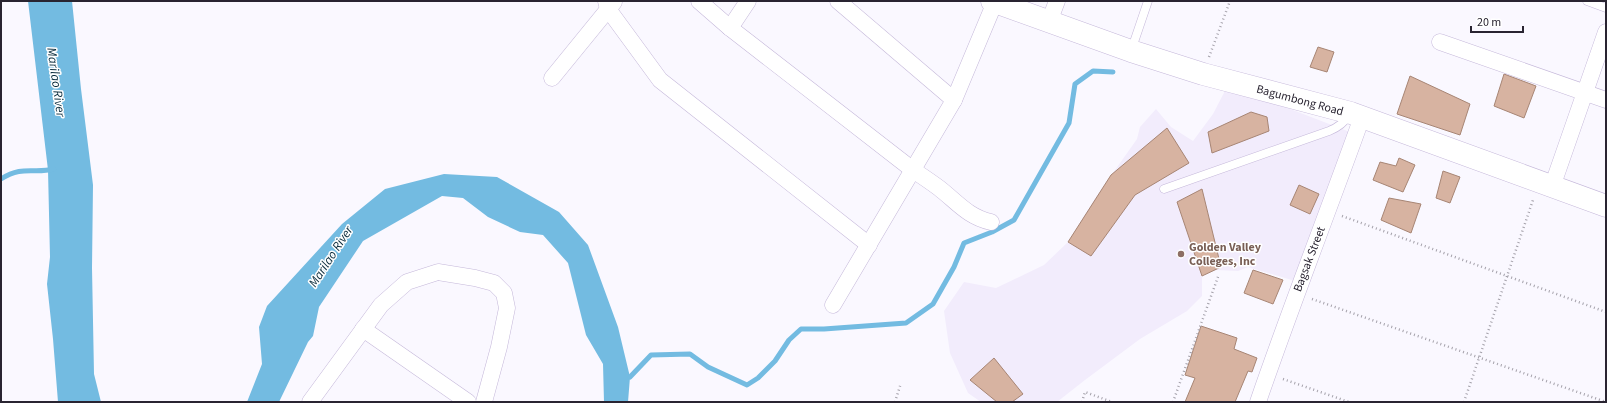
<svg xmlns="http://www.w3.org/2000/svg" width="1607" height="403" viewBox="0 0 1607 403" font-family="'Source Sans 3',sans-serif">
	<rect width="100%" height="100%" fill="#faf8ff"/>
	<path fill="#f2ecfc" d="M 1228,85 L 1350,132 L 1295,281 L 1248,267 L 1238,271 L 1216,270 L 1202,276 L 1202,296 L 1187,311 L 1140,339 L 1085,380 L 1057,402 L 981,402 L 968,393 L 950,353 L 944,311 L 964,282 L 996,288 L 1044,265 L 1068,242 L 1096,197 L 1137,139 L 1140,127 L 1156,109 L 1171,127 L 1193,141 L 1213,114 Z"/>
	<g fill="#73bbe1">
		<path d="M 28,1 L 72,1 L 81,89 L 93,185 L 92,268 L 94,374 L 101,402 L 58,402 L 53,339 L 47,284 L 50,257 L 48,170 Z"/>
		<path d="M 444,174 L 497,177 L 559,212 L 588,245 L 618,327 L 630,377 L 628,402 L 604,402 L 603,364 L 586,335 L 568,263 L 543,235 L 520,232 L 488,217 L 463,198 L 442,196 L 363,241 L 319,307 L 313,336 L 308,342 L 279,402 L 247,402 L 262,364 L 259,327 L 267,306 L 342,224 L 385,189 Z"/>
	</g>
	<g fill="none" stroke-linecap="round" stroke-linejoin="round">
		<g stroke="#73bbe1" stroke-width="5">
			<path d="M 1,179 C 23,165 33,174 54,169"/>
			<path d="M 630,377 L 651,355 L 690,354 L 708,367 L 747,385 L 758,378 L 775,361 L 789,340 L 801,329 L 824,329 L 906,323 L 933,304 L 954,267 L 964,243 L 992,232 L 1014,220 L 1069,123 L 1075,84 L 1093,71 L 1113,72"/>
		</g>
	</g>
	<g fill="#d7b3a1" stroke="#a78574">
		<path d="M 1318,47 L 1334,52 L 1327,72 L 1310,67 Z"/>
		<path d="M 1504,74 L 1536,86 L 1524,118 L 1494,106 Z"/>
		<path d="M 1410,76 L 1470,104 L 1460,135 L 1397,114 Z"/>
		<path d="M 1251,112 L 1267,117 L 1269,131 L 1212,153 L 1208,132 Z"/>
		<path d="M 1167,128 L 1189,163 L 1135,195 L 1091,256 L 1068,242 L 1111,175 Z"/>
		<path d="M 1399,158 L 1415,165 L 1403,192 L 1373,180 L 1380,162 L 1396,166 Z"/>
		<path d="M 1443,171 L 1460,177 L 1450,203 L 1436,198 Z"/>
		<path d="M 1299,185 L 1319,194 L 1310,214 L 1290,205 Z"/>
		<path d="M 1202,189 L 1221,267 L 1202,276 L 1177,202 Z"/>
		<path d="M 1389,198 L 1421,204 L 1411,233 L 1381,220 Z"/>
		<path d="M 1253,270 L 1283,280 L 1273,304 L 1244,293 Z"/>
		<path d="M 1201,326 L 1237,338 L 1234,349 L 1257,358 L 1252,372 L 1248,371 L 1235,402 L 1185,402 L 1195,378 L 1185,375 Z"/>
		<path d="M 994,358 L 1023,394 L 1012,402 L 997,402 L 970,380 Z"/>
	</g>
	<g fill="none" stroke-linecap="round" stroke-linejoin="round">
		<g stroke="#c5b8da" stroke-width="9">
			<g id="lane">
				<path d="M 1587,1 L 1606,8"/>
				<path d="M 1131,51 L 1148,1"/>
				<path d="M 1164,189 L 1329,131 C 1339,127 1345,122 1350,114"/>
			</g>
		</g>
		<g stroke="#c5b8da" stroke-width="17">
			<g id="street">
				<path d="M 606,1 L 608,9 L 660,80 L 869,245"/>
				<path d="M 699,1 L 730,28 L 913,170 C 922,176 931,182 939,188 C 957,202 968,217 991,222"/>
				<path d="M 838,1 L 954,100"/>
				<path d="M 1049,22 L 1057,1"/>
				<path d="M 730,28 L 748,1"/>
				<path d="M 1440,42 L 1606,100"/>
				<path d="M 552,78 L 614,2"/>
				<path d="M 1552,187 L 1606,32"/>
				<path d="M 833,305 L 954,100 L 995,2"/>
				<path d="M 363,329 L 468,402"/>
				<path d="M 310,402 L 381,305 L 407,282 L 438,272 L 475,278 L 494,283 L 504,293 L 507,308 L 499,347 L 484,402"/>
				<path d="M 1258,402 C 1291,306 1328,212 1362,117"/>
			</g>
		</g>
		<g stroke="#c5b8da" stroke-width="23">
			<path id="secondary" d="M 992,1 L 1131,51 L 1203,74 L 1351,113 L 1606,206"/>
		</g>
		<g stroke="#a4a1aa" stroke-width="2.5" stroke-dasharray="1 3" stroke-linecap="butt">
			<path d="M 1209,57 L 1230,1"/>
			<path d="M 1342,216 L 1606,312"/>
			<path d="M 1312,299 L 1606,402"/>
			<path d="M 1283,379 L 1349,402"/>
			<path d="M 895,402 L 901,383"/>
			<path d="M 1082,402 L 1085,392 L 1112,402"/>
			<path d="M 1173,402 L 1219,274"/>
			<path d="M 1464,402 L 1533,200"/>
		</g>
		<use href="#lane" stroke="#fff" stroke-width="8"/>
		<use href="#street" stroke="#fff" stroke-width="16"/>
		<use href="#secondary" stroke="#fff" stroke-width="22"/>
	</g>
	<circle fill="#8d6e63" stroke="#fff" stroke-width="1.5" cx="1181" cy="254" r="4"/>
	<g text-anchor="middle" stroke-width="3" stroke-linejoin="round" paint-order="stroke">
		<g font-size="12" fill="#292431" stroke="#fff">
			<text transform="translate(1300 100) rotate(15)" y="4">Bagumbong Road</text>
			<text transform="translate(1309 259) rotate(-69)" y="4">Bagsak Street</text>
		</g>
		<g font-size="12" font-weight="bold" fill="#785e54" stroke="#fff" text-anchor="start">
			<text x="1189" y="251">Golden Valley<tspan x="1189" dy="14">Colleges, Inc</tspan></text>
		</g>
		<g font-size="13" font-style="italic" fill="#0d2e3e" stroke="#fff">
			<text transform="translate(57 82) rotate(82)" y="5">Marilao River</text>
			<text transform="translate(330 256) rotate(-57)" y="5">Marilao River</text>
		</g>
	</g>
	<rect width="1607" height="403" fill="none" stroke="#292431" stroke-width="4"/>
	<path d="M1471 26v6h52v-6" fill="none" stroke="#292431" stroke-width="2"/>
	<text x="1477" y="26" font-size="12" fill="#292431" stroke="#ffffff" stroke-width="3" paint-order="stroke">20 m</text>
</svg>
